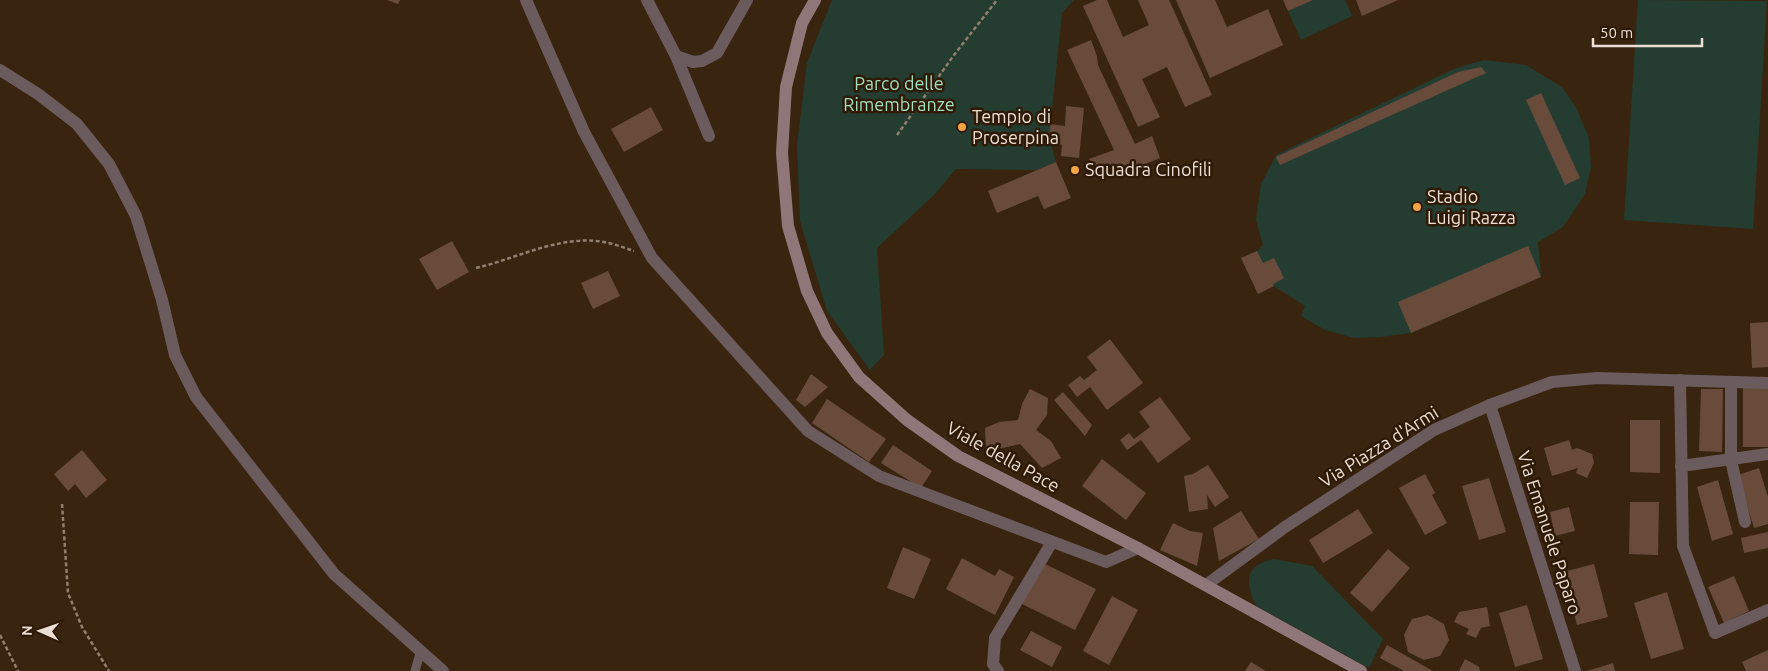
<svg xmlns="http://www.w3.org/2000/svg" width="1768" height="671" viewBox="0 0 1768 671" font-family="Ubuntu,sans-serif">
	<rect width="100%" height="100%" fill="#392410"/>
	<g fill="#243d30">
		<path d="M 832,0 L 1074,0 L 1062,13 L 1049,139 L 1056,162 L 1037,170 L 956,169 L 934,195 L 877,248 L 884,355 L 870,370 L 827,311 L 800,221 L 797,145 L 807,63 Z"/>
		<path d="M 1313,0 L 1345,0 L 1352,16 L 1301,40 L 1288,11 Z"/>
		<path d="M 1638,0 L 1767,1 L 1753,229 L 1624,220 Z"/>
		<path d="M 1484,60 L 1526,65 L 1562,87 L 1576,107 L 1589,138 L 1591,167 L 1585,194 L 1563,227 L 1538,242 L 1541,277 L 1411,333 L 1381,337 L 1354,338 L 1325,330 L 1301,316 L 1305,306 L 1274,286 L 1258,294 L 1241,258 L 1257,251 L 1263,245 L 1256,220 L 1261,184 L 1276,155 L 1456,68 Z"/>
		<path d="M 1274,559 L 1312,566 L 1383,639 L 1369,668 L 1256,606 C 1245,581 1244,565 1274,559 Z"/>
	</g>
	<g fill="#694b3c">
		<path d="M 387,0 L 400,0 L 398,4 Z"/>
		<path d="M 1097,0 L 1107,0 L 1123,37 L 1149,25 L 1138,0 L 1169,0 L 1212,95 L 1185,107 L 1167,67 L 1142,79 L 1160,117 L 1138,127 L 1083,6 Z"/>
		<path d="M 1176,0 L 1215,0 L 1227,27 L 1268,9 L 1283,45 L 1210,78 Z"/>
		<path d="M 1283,0 L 1313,0 L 1288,11 Z"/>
		<path d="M 1356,0 L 1398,0 L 1362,16 Z"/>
		<path d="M 1091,40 L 1097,56 L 1098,65 L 1135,144 L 1152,136 L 1160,158 L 1122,174 L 1119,168 L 1096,176 L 1089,159 L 1114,150 L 1067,50 Z"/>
		<path d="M 1481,67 L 1486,73 L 1280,165 L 1276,157 L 1458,72 Z"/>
		<path d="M 1541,93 L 1580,178 L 1565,185 L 1526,100 Z"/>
		<path d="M 1066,106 L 1084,108 L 1079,158 L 1061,156 L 1062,145 L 1049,139 L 1050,124 L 1065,126 Z"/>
		<path d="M 651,107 L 663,130 L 624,152 L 611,129 Z"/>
		<path d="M 1056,162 L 1071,198 L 1044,209 L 1038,196 L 997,213 L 988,191 Z"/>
		<path d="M 452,241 L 469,272 L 437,290 L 419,259 Z"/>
		<path d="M 1528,246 L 1541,277 L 1411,333 L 1398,302 Z"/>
		<path d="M 1257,251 L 1263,263 L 1274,258 L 1284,278 L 1273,284 L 1274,286 L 1258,294 L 1241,258 Z"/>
		<path d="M 608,271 L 620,296 L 593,309 L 581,283 Z"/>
		<path d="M 1768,322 L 1768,367 L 1752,368 L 1750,323 Z"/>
		<path d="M 1110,339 L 1143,383 L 1107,410 L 1090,387 L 1077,397 L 1068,385 L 1080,376 L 1084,380 L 1097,370 L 1087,357 Z"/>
		<path d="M 811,374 L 828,387 L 805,407 L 796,400 Z"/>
		<path d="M 1743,386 L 1768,387 L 1768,447 L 1743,447 Z"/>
		<path d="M 1030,389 L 1048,398 L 1047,415 L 1036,430 L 1051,441 L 1061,458 L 1042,468 L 1020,444 L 1003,448 L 986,448 L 985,428 L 999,422 L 1018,420 L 1022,404 Z"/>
		<path d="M 1701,389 L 1723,389 L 1722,452 L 1699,451 Z"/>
		<path d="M 1063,392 L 1092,425 L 1085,436 L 1054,400 Z"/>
		<path d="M 1160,397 L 1191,439 L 1158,463 L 1141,440 L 1127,450 L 1120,440 L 1129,433 L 1134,439 L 1150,427 L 1139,412 Z"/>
		<path d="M 827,399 L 886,439 L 869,462 L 812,423 Z"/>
		<path d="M 1630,420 L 1660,420 L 1660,473 L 1630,472 Z"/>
		<path d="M 1569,440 L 1572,450 L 1577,448 L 1592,454 L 1594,463 L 1587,478 L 1576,473 L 1578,468 L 1552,476 L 1544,448 Z"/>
		<path d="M 893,445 L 932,471 L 921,488 L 881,463 Z"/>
		<path d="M 82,450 L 107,480 L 86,498 L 75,484 L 68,491 L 54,474 Z"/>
		<path d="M 1102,459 L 1146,493 L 1126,520 L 1082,486 Z"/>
		<path d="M 1208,465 L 1229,497 L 1215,507 L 1207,495 L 1208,509 L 1189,512 L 1184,476 L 1193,474 Z"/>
		<path d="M 1759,468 L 1768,497 L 1768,524 L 1754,528 L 1738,475 Z"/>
		<path d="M 1425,474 L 1435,493 L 1432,495 L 1447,523 L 1425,535 L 1399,488 Z"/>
		<path d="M 1489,478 L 1506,532 L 1479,540 L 1462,486 Z"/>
		<path d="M 1718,480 L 1733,534 L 1712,541 L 1697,487 Z"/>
		<path d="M 1630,502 L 1659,502 L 1658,555 L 1629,554 Z"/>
		<path d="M 1569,507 L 1575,531 L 1555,536 L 1550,512 Z"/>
		<path d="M 1358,509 L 1373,533 L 1323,563 L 1309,540 Z"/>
		<path d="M 1241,511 L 1259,539 L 1219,561 L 1213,528 Z"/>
		<path d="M 1173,523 L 1190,531 L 1203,533 L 1197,566 L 1160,550 Z"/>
		<path d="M 1768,532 L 1768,548 L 1744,553 L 1741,538 Z"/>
		<path d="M 903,547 L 931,559 L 914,599 L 887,588 Z"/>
		<path d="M 1388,549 L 1410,568 L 1372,612 L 1350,593 Z"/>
		<path d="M 962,558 L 995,576 L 999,569 L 1014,577 L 995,615 L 946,589 Z"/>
		<path d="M 1043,563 L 1096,589 L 1075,630 L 1022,604 Z"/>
		<path d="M 1594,564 L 1608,617 L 1577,625 L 1563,572 Z"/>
		<path d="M 1734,576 L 1749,611 L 1724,623 L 1708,587 Z"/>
		<path d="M 1667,592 L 1684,649 L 1651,659 L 1634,603 Z"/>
		<path d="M 1112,596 L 1138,610 L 1109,665 L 1083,651 Z"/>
		<path d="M 1527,605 L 1543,659 L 1515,667 L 1499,613 Z"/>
		<path d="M 1487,607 L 1490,626 L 1481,628 L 1476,638 L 1466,634 L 1469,629 L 1454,622 L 1459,612 Z"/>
		<path d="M 1428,615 L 1444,624 L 1449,640 L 1440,656 L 1424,660 L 1408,652 L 1404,635 L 1412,619 Z"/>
		<path d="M 1031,631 L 1062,647 L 1052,667 L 1020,650 Z"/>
		<path d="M 1387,645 L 1433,671 L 1404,671 L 1380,658 Z"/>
		<path d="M 1768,650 L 1768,671 L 1746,671 L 1742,662 Z"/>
		<path d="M 1465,659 L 1479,667 L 1480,671 L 1459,671 Z"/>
		<path d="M 1251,662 L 1266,671 L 1245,671 Z"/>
		<path d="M 1613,663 L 1615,671 L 1587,671 Z"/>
	</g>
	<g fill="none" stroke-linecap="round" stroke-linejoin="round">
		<g stroke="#917f6f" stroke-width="2.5" stroke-dasharray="4 2.5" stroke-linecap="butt">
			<path d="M 897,135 L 954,55 L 997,0"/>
			<path d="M 476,268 C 515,259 555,237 597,241 C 609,242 622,247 634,251"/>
			<path d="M 62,504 L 68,593 L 82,627 L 109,671"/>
			<path d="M 0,635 L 18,671"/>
		</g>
		<path stroke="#6b5b5d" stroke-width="9" d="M 415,671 L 421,650"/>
		<g stroke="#6b5b5d" stroke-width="12">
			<path d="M 526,0 L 584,132 L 652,258 L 808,431 L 879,476 L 1106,562 L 1138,548"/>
			<path d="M 647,0 L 676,56 L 693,62 L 702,61 L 717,53 L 747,0"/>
			<path d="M 676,56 L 709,136"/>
			<path d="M 0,70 L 38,94 L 77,124 L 109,164 L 136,216 L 162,300 L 175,355 L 196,397 L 334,574 L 443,671"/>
			<path d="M 1680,380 L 1683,546 L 1715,633 L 1768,610"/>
			<path d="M 1731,382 L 1731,460 L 1745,522"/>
			<path d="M 1490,405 L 1575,671"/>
			<path d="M 1681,466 L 1768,454"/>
			<path d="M 1206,585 L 1285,527 L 1434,430 L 1490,405 L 1552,382 L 1597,378 L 1768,383"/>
			<path d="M 998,671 L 993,664 L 995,638 L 1052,542"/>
		</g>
		<path stroke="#8f7779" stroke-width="12" d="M 815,0 L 802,23 L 786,87 L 782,153 L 788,226 L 807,291 L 827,333 L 859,377 L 907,420 L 958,456 L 1138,548 L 1361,671"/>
	</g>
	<g fill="#f4a344" stroke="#2e1a07" stroke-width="2">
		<circle cx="962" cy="127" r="5"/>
		<circle cx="1075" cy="170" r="5"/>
		<circle cx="1417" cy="207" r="5"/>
	</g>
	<g text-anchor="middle" stroke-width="5" stroke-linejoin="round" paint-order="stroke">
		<g font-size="18" fill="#a0debe" stroke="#2e1a07">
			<text x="899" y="90">Parco delle<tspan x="899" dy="21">Rimembranze</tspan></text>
		</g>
		<g font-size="18" fill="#ecded2" stroke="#2e1a07" text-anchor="start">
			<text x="972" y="123">Tempio di<tspan x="972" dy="21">Proserpina</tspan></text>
			<text x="1085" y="176">Squadra Cinofili</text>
			<text x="1427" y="203">Stadio<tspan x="1427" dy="21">Luigi Razza</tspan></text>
		</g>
		<g font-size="18" fill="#ecded2" stroke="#2e1a07">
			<text transform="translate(1379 447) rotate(-32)" y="6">Via Piazza d'Armi</text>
			<text transform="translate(1003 457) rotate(29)" y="6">Viale della Pace</text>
			<text transform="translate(1549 533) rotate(72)" y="6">Via Emanuele Paparo</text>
		</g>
	</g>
	<g transform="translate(40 631) rotate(272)" stroke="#2e1a07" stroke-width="4" paint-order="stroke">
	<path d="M0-4L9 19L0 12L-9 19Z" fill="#ecded2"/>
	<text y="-8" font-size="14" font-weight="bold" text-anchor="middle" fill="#ecded2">N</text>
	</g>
	<path d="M1593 38v8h109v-8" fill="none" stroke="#ecded2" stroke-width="2.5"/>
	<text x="1600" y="38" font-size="15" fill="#ecded2" stroke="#2e1a07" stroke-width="4" paint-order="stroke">50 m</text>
</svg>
